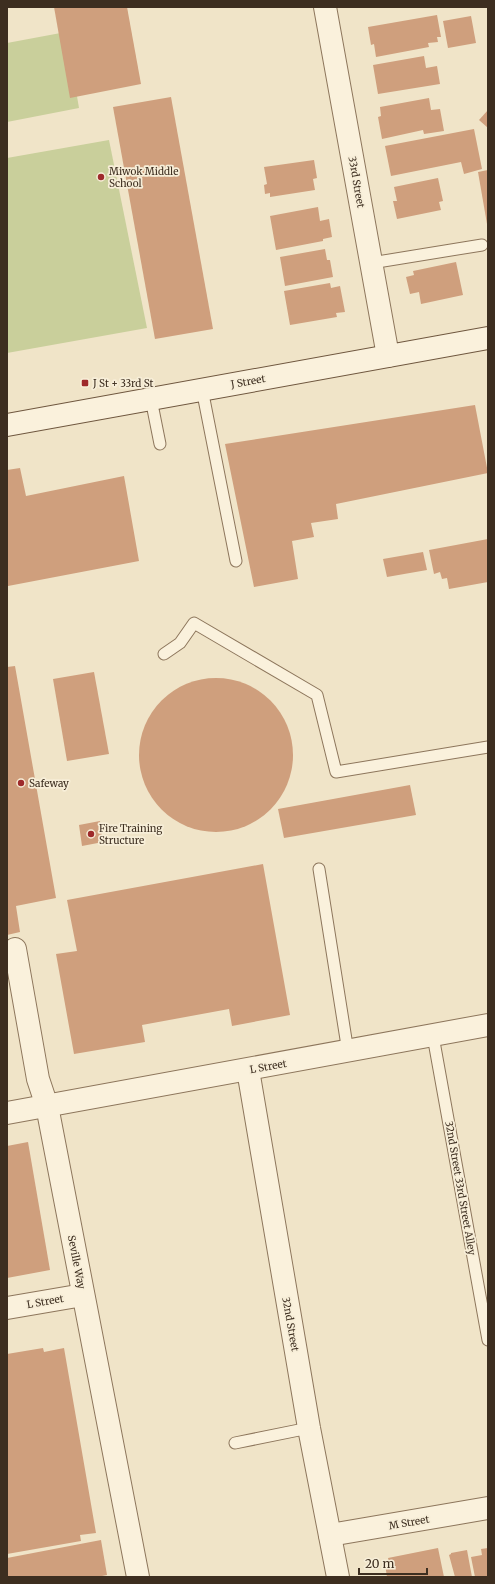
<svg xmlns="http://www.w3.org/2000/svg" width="495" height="1584" viewBox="0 0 495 1584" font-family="Merriweather,serif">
	<rect width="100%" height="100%" fill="#f0e4c8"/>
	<g fill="#c9cf9b">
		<path d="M 66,32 L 79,108 L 7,122 L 7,43 Z"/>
		<path d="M 109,140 L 147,328 L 7,353 L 7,158 Z"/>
	</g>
	<g fill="#cf9f7d">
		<path d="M 54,7 L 127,7 L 141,84 L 70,98 Z"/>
		<path d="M 437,15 L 441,37 L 437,37 L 438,42 L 428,43 L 429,47 L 376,57 L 374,44 L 371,45 L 368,27 Z"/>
		<path d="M 471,16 L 476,43 L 448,48 L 443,21 Z"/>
		<path d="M 424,56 L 426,68 L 437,66 L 440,84 L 378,94 L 373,65 Z"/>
		<path d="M 171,97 L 213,329 L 155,339 L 113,107 Z"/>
		<path d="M 429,98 L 431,110 L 440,109 L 444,131 L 424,134 L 423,130 L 382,139 L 378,117 L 381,116 L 380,107 Z"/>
		<path d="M 488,110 L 488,128 L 479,120 Z"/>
		<path d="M 474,129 L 482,169 L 464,174 L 461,162 L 391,176 L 385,146 Z"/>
		<path d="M 314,160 L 317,178 L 313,179 L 315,190 L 270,197 L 270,193 L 265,194 L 264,185 L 267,184 L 264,167 Z"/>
		<path d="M 488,170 L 488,224 L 487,224 L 478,172 Z"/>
		<path d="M 438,178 L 443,201 L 439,202 L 441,210 L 397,219 L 393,201 L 397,201 L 394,187 Z"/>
		<path d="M 318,207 L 320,221 L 329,219 L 332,237 L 323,239 L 323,241 L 276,250 L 270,216 Z"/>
		<path d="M 325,249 L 327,260 L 330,260 L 333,277 L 285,286 L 280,257 Z"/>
		<path d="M 456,262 L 463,295 L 421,304 L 419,292 L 410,294 L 406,277 L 414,275 L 413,271 Z"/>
		<path d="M 330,283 L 331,288 L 340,286 L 345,312 L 336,313 L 337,317 L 290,325 L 284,291 Z"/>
		<path d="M 475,405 L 488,473 L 336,504 L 338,519 L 311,523 L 314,537 L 292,541 L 298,579 L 254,587 L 225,444 Z"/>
		<path d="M 20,468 L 26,496 L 124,476 L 139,561 L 8,586 L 7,470 Z"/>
		<path d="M 488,539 L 488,582 L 449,589 L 447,578 L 442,579 L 440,572 L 434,574 L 429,550 Z"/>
		<path d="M 423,552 L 427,570 L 387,577 L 383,559 Z"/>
		<path d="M 15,666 L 56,898 L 16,906 L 20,932 L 7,935 L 7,667 Z"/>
		<path d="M 94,672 L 109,754 L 67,761 L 53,679 Z"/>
		<circle cx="216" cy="755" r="77"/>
		<path d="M 410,785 L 416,815 L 284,838 L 278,809 Z"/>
		<path d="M 100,821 L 103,842 L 82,846 L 79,825 Z"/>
		<path d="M 263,864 L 290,1015 L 232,1026 L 229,1009 L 142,1025 L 145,1042 L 74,1054 L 56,954 L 77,951 L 67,900 Z"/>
		<path d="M 28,1142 L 50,1270 L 7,1278 L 7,1146 Z"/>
		<path d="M 43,1348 L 44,1352 L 64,1348 L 96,1533 L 80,1535 L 81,1541 L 7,1554 L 7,1354 Z"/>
		<path d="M 101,1540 L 107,1575 L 97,1577 L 7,1577 L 7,1558 Z"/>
		<path d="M 438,1548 L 444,1577 L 387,1577 L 385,1564 L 389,1563 L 388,1558 Z"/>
		<path d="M 488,1548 L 488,1577 L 475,1577 L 471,1557 L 482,1555 L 481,1549 Z"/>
		<path d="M 467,1550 L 472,1577 L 455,1577 L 449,1555 L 451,1554 L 451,1553 Z"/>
	</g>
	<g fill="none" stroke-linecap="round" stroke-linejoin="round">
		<g stroke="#8d765c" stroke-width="13">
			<g id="service">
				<path d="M 371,263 L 482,245"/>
				<path d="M 202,389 L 236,561"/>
				<path d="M 151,399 L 160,444"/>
				<path d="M 164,654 L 180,643 L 194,623 L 317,695 L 336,772 L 488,747"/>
				<path d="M 319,869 L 348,1052"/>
				<path d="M 433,1036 L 488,1340"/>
				<path d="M 235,1443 L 309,1428"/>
			</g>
		</g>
		<g stroke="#8d765c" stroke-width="24">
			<g id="minor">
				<path d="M 325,7 L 388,356"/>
				<path d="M 15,949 L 38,1079 L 47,1106 L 138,1577"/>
				<path d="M 248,1070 L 309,1428 L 338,1577"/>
				<path d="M 7,1113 L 488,1025"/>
				<path d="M 7,1308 L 83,1295"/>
				<path d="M 330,1535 L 488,1508"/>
			</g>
		</g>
		<g stroke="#6f573f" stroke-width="24">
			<path id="secondary" d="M 7,425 L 488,338"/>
		</g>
		<use href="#service" stroke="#faf1dc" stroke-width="11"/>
		<use href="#minor" stroke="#faf1dc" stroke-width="22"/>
		<use href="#secondary" stroke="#faf1dc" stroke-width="22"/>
	</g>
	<g fill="#9e2a2b" stroke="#f7eed8" stroke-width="1.5">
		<circle cx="101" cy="177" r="4"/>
		<rect x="81" y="379" width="8" height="8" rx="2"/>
		<circle cx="21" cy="783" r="4"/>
		<circle cx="91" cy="834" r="4"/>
	</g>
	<g text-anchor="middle" stroke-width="3.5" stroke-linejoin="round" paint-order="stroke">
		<g font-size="10" fill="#3d2e20" stroke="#f7eed8" text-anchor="start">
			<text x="109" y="175">Miwok Middle<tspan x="109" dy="12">School</tspan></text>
			<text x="93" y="387">J St + 33rd St</text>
			<text x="29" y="787">Safeway</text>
			<text x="99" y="832">Fire Training<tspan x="99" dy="12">Structure</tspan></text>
		</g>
		<g font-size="10" fill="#3d2e20" stroke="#f7eed8">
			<text transform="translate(357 182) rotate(80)" y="4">33rd Street</text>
			<text transform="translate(248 381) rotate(-10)" y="4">J Street</text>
			<text transform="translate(268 1066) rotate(-10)" y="4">L Street</text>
			<text transform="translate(461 1188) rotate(80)" y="4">32nd Street 33rd Street Alley</text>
			<text transform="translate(77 1262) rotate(79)" y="4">Seville Way</text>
			<text transform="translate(45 1301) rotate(-10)" y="4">L Street</text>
			<text transform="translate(291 1324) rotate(80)" y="4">32nd Street</text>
			<text transform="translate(409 1522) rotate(-10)" y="4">M Street</text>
		</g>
	</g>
	<rect width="495" height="1584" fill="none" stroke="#3d2e20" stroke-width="16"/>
	<path d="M359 1568v6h68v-6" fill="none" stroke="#3d2e20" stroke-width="2"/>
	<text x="365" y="1568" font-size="12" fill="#3d2e20" stroke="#f7eed8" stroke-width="3" paint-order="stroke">20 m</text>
</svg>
